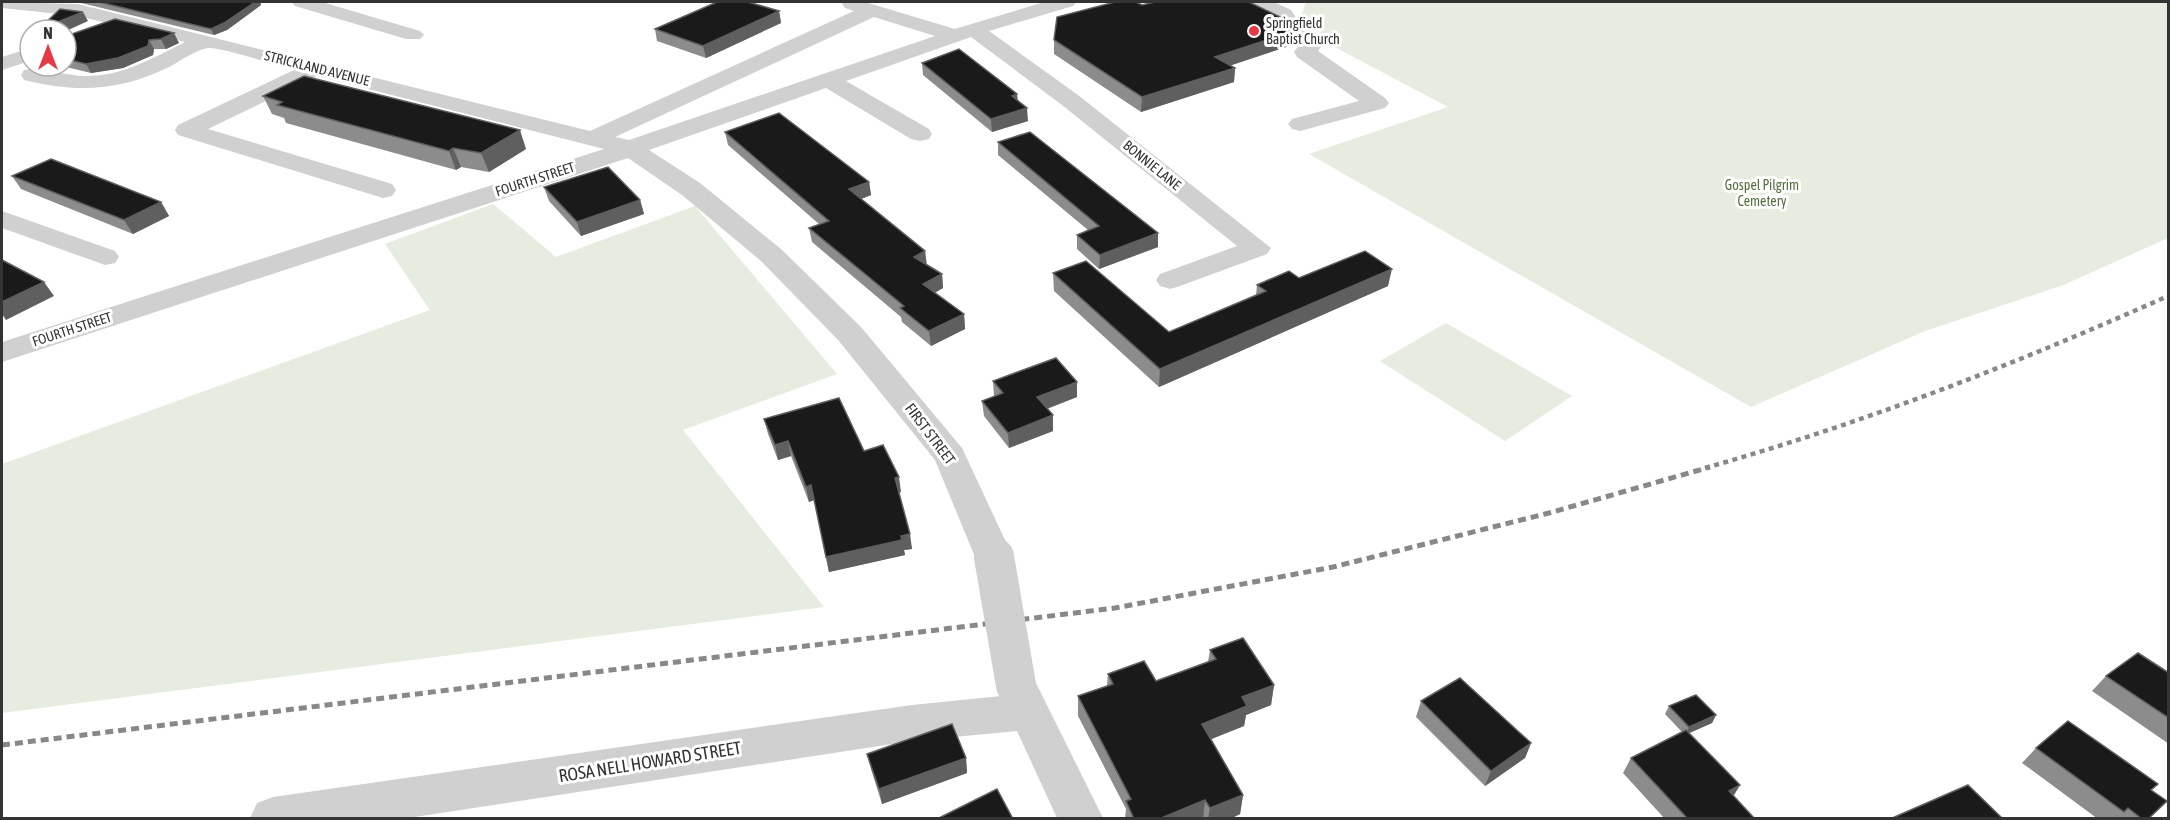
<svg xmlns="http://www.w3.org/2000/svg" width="2170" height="820" viewBox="0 0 2170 820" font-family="'Asap Condensed',sans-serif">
	<rect width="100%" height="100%" fill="#fff"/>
	<g fill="#e6ecdf">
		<path d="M 1306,2 L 2168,2 L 2168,238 L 2061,286 L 1925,331 L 1751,407 L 1309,154 L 1448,107 L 1316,37 L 1323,29 L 1300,19 Z"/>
		<path d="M 493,204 L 556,257 L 695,206 L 837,374 L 683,430 L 824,607 L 2,713 L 2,464 L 430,310 L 385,244 Z"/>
		<path d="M 1446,323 L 1572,396 L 1505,441 L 1380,361 Z"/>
	</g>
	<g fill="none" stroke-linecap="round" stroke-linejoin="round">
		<g fill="#d0d0d0" fill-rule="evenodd">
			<path d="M 2,2 L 78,4 L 590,131 L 854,11 L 845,8 L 842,4 L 844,2 L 865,2 L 955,29 L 1044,2 L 1076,2 L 1073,6 L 989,31 L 1078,95 L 1271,248 L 1267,254 L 1180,286 L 1170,289 L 1160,286 L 1156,280 L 1160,274 L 1237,246 L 1062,105 L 971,37 L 846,81 L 929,129 L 932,134 L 929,139 L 920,141 L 911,139 L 826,88 L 649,150 L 700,183 L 781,249 L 861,327 L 962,448 L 1013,557 L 1007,567 L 994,571 L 981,567 L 975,557 L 935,460 L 839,341 L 761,261 L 682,195 L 628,158 L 2,362 L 2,342 L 604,149 L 317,76 L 208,129 L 392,184 L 396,190 L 392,196 L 383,198 L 178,135 L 175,130 L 178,125 L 294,70 C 275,65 224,48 209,48 C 196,49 178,63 167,68 C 119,91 76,93 24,80 L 21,75 L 24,70 C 42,66 65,76 84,76 C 121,77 153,58 185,42 L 78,16 L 2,8 ZM 874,17 L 935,36 L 629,140 L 615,137 Z"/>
			<path d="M 292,2 L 322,2 L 420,31 L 424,35 L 420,39 L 406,39 L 295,6 Z"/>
			<path d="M 1249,2 L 1274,2 L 1291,10 L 1297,19 L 1313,29 L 1323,44 L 1318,51 L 1385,98 L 1389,103 L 1385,108 L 1300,131 L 1292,129 L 1288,124 L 1292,119 L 1359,101 L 1297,57 L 1294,52 L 1301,43 L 1298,37 L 1281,27 L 1275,18 L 1252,6 Z"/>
			<path d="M 30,48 L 30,61 L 2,70 L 2,57 Z"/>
			<path d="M 2,211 L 115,251 L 119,257 L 115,263 L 105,265 L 2,228 Z"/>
			<path d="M 1020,675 L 1035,681 L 1103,818 L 1057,818 L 1017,731 L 912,741 L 408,818 L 250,818 L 257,803 L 273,797 L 912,705 L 1001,696 L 999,693 L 1005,681 Z"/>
		</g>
		<path stroke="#888" stroke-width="4.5" stroke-dasharray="5 4.5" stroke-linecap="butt" d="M 1705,468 C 1864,423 2018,363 2168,296"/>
		<path stroke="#888" stroke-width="5" stroke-dasharray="8 5" stroke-linecap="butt" d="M 2,745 L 1115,608 L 1333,567 L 1549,513 L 1710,467"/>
		<path stroke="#d0d0d0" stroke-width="40" d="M 994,557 L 1016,685"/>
	</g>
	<g fill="#8c8c8c">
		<path d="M 81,2 L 260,2 L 261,5 L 227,30 L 214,35 L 81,3 Z"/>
		<path d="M 779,11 L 781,23 L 706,58 L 657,41 L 655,29 Z"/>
		<path d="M 115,19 L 179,43 L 166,49 L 154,49 L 153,55 L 123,68 L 91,73 L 62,66 L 66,66 L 66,36 Z"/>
		<path d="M 1300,29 L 1298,43 L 1231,65 L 1235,68 L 1234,82 L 1141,112 L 1054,54 L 1054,40 Z"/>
		<path d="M 922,63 L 1017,94 L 1018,101 L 1028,121 L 992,132 L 923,75 Z"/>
		<path d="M 263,96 L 526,149 L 489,172 L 461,167 L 456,170 L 286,123 L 284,118 L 272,114 Z"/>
		<path d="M 725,132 L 869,182 L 871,195 L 861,199 L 925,251 L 926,264 L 942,274 L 943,288 L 935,293 L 964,314 L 965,329 L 931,346 L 902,322 L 901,317 L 812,242 L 809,228 L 819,224 L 728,145 Z"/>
		<path d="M 998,142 L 1158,247 L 1099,269 L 1077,249 L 1077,235 L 1088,230 L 998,155 Z"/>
		<path d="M 12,176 L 161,202 L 169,216 L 133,234 L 21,189 Z"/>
		<path d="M 544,187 L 640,200 L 644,214 L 581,236 L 549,201 Z"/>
		<path d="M 1053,273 L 1169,332 L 1256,295 L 1257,285 L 1299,278 L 1388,286 L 1159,387 L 1054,291 Z"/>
		<path d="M 993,381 L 1077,382 L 1077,397 L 1047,409 L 1053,431 L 1009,448 L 984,416 L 982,401 L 994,396 Z"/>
		<path d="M 764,419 L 864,451 L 901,492 L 899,493 L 912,549 L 904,550 L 905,555 L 829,572 L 814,500 L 809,502 L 791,456 L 778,460 L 768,434 Z"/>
		<path d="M 1210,650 L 1274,685 L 1271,705 L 1246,715 L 1244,726 L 1211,739 L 1243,795 L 1240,814 L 1230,819 L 1125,819 L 1126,809 L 1078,716 L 1078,696 L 1107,686 L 1108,674 L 1156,681 L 1208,662 Z"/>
		<path d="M 2169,673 L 2169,744 L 2092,691 L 2106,676 Z"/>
		<path d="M 1421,701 L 1531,743 L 1525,758 L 1485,786 L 1416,717 Z"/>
		<path d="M 1669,706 L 1716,715 L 1712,723 L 1689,733 L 1740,785 L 1733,796 L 1755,819 L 1665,819 L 1623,773 L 1631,758 L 1682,732 L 1665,714 Z"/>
		<path d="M 2036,748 L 2151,790 L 2148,819 L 2098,819 L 2022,763 Z"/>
		<path d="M 867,754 L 966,758 L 967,773 L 882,804 L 871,769 Z"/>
	</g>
	<g fill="#5f5f5f">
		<path d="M 255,2 L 260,2 L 261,5 L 227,30 L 214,35 L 211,29 Z"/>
		<path d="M 779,11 L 781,23 L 706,58 L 703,46 Z"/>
		<path d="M 83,12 L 88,21 L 66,31 L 59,30 L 60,21 Z"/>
		<path d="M 1300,29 L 1298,43 L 1214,71 L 1215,57 Z"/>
		<path d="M 174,33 L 179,43 L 166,49 L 161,39 Z"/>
		<path d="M 149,40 L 154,49 L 153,55 L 123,68 L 91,73 L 86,64 Z"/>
		<path d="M 1235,68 L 1234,82 L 1141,112 L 1142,97 Z"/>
		<path d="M 1017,94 L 1018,107 L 1012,96 Z"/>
		<path d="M 1027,108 L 1028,121 L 992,132 L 991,119 Z"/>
		<path d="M 520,130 L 526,149 L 489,172 L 481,153 Z"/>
		<path d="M 453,148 L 461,167 L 456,170 L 449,151 Z"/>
		<path d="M 869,182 L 871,195 L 851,203 L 849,189 Z"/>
		<path d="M 640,200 L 644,214 L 581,236 L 577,222 Z"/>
		<path d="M 161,202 L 169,216 L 133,234 L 124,220 Z"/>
		<path d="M 1158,233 L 1158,247 L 1099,269 L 1100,255 Z"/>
		<path d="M 925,251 L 927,266 L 914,257 Z"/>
		<path d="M 1392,269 L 1388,286 L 1159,387 L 1160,369 Z"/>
		<path d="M 942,274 L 943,288 L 925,298 L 923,284 Z"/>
		<path d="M 44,282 L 54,296 L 6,320 L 2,314 L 2,302 Z"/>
		<path d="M 964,314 L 965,329 L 931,346 L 929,331 Z"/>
		<path d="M 1077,382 L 1077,397 L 1038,412 L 1037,397 Z"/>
		<path d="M 1053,415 L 1053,431 L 1009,448 L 1008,433 Z"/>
		<path d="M 788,441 L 791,456 L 778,460 L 775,445 Z"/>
		<path d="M 899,477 L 901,492 L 897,493 L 895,478 Z"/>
		<path d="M 811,485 L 814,500 L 809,502 L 806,487 Z"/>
		<path d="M 910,534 L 912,549 L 904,550 L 905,555 L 829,572 L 826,557 Z"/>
		<path d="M 1274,685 L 1271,705 L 1246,715 L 1244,726 L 1199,744 L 1202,724 L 1242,697 Z"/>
		<path d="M 1716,715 L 1712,723 L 1685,735 L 1689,727 Z"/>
		<path d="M 1531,743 L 1525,758 L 1485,786 L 1491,771 Z"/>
		<path d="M 966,758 L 967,773 L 882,804 L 879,789 Z"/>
		<path d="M 1740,785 L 1731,800 L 1729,791 Z"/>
		<path d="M 1243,795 L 1240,814 L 1230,819 L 1208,819 L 1210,808 Z"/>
		<path d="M 1205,800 L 1203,819 L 1159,819 Z"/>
	</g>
	<g fill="#1a1a1a" stroke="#5f5f5f" stroke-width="1.5">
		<path d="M 99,2 L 255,2 L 224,23 L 211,29 Z"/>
		<path d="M 717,2 L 748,2 L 779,11 L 703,46 L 655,29 Z"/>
		<path d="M 1115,2 L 1136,2 L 1142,5 L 1155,2 L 1249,2 L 1299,26 L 1300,29 L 1215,57 L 1235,68 L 1142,97 L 1054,40 L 1057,17 Z"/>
		<path d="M 60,9 L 83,12 L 60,21 L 59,30 L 38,30 Z"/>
		<path d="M 115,19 L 174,33 L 161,39 L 149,40 L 148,46 L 118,58 L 86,64 L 66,59 L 66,52 L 67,51 L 66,51 L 66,36 Z"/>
		<path d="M 959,49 L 1017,94 L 1012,96 L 1027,108 L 991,119 L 922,63 Z"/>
		<path d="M 304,76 L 520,130 L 481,153 L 453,148 L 449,151 L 277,105 L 282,102 L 263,96 Z"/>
		<path d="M 779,113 L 869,182 L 849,189 L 925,251 L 914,257 L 942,274 L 923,284 L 964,314 L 929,331 L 900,308 L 904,306 L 809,228 L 829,221 L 725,132 Z"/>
		<path d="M 1030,132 L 1158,233 L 1100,255 L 1077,235 L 1099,226 L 998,142 Z"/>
		<path d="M 51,159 L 161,202 L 124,220 L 12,176 Z"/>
		<path d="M 608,167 L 640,200 L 577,222 L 544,187 Z"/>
		<path d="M 1365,251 L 1392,269 L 1160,369 L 1053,273 L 1086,261 L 1169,332 L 1266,291 L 1257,285 L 1289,271 L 1299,278 Z"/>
		<path d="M 2,260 L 44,282 L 2,302 Z"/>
		<path d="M 1056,358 L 1077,382 L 1037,397 L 1053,415 L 1008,433 L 982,401 L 1003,393 L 993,381 Z"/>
		<path d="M 839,398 L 864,451 L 883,445 L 899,477 L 895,478 L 910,534 L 901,536 L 902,540 L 826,557 L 811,485 L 806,487 L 788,441 L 775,445 L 764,419 Z"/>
		<path d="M 1243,638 L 1274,685 L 1242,697 L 1247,706 L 1202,724 L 1243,795 L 1210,808 L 1205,800 L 1159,819 L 1134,819 L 1126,801 L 1131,799 L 1078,696 L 1113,684 L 1108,674 L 1144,661 L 1156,681 L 1216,659 L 1210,650 Z"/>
		<path d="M 2138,653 L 2169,673 L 2169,718 L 2106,676 Z"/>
		<path d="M 1460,678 L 1531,743 L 1491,771 L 1421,701 Z"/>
		<path d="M 1696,695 L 1716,715 L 1689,727 L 1669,706 Z"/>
		<path d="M 2068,721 L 2158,784 L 2151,790 L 2167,801 L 2148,819 L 2142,819 L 2128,808 L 2124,812 L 2036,748 Z"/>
		<path d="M 952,724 L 966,758 L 879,789 L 867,754 Z"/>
		<path d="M 1686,730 L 1740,785 L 1729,791 L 1755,819 L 1688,819 L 1631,758 Z"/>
		<path d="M 1968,785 L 2003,819 L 1890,819 Z"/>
		<path d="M 997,789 L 1013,819 L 937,819 Z"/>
	</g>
	<circle fill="#e63946" stroke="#fff" stroke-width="2" cx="1254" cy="31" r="6"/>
	<g text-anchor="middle" stroke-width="6" stroke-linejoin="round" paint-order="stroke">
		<g font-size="14" fill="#333" stroke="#fff" text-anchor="start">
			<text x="1266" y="28">Springfield<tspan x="1266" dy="16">Baptist Church</tspan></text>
		</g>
		<g font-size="14" fill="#333" stroke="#fff">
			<text transform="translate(317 68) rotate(14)" y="5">STRICKLAND AVENUE</text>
			<text transform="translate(1152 165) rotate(39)" y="5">BONNIE LANE</text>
			<text transform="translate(535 179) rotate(-18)" y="5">FOURTH STREET</text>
			<text transform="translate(72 329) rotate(-18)" y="5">FOURTH STREET</text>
		</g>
		<g font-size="14" fill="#56703f" stroke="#fff">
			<text x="1762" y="190">Gospel Pilgrim<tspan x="1762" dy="16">Cemetery</tspan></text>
		</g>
		<g font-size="15" fill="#333" stroke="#fff">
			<text transform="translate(930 434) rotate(53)" y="5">FIRST STREET</text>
		</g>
		<g font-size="18" fill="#333" stroke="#fff">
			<text transform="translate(650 762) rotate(-9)" y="6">ROSA NELL HOWARD STREET</text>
		</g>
	</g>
	<rect width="2170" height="820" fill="none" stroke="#333333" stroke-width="6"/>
	<g transform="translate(48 48)"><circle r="28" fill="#ffffff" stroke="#adadad" stroke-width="1.5"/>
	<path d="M0-4.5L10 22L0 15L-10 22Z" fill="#e63946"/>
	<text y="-9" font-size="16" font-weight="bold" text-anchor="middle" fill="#333333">N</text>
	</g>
</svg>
